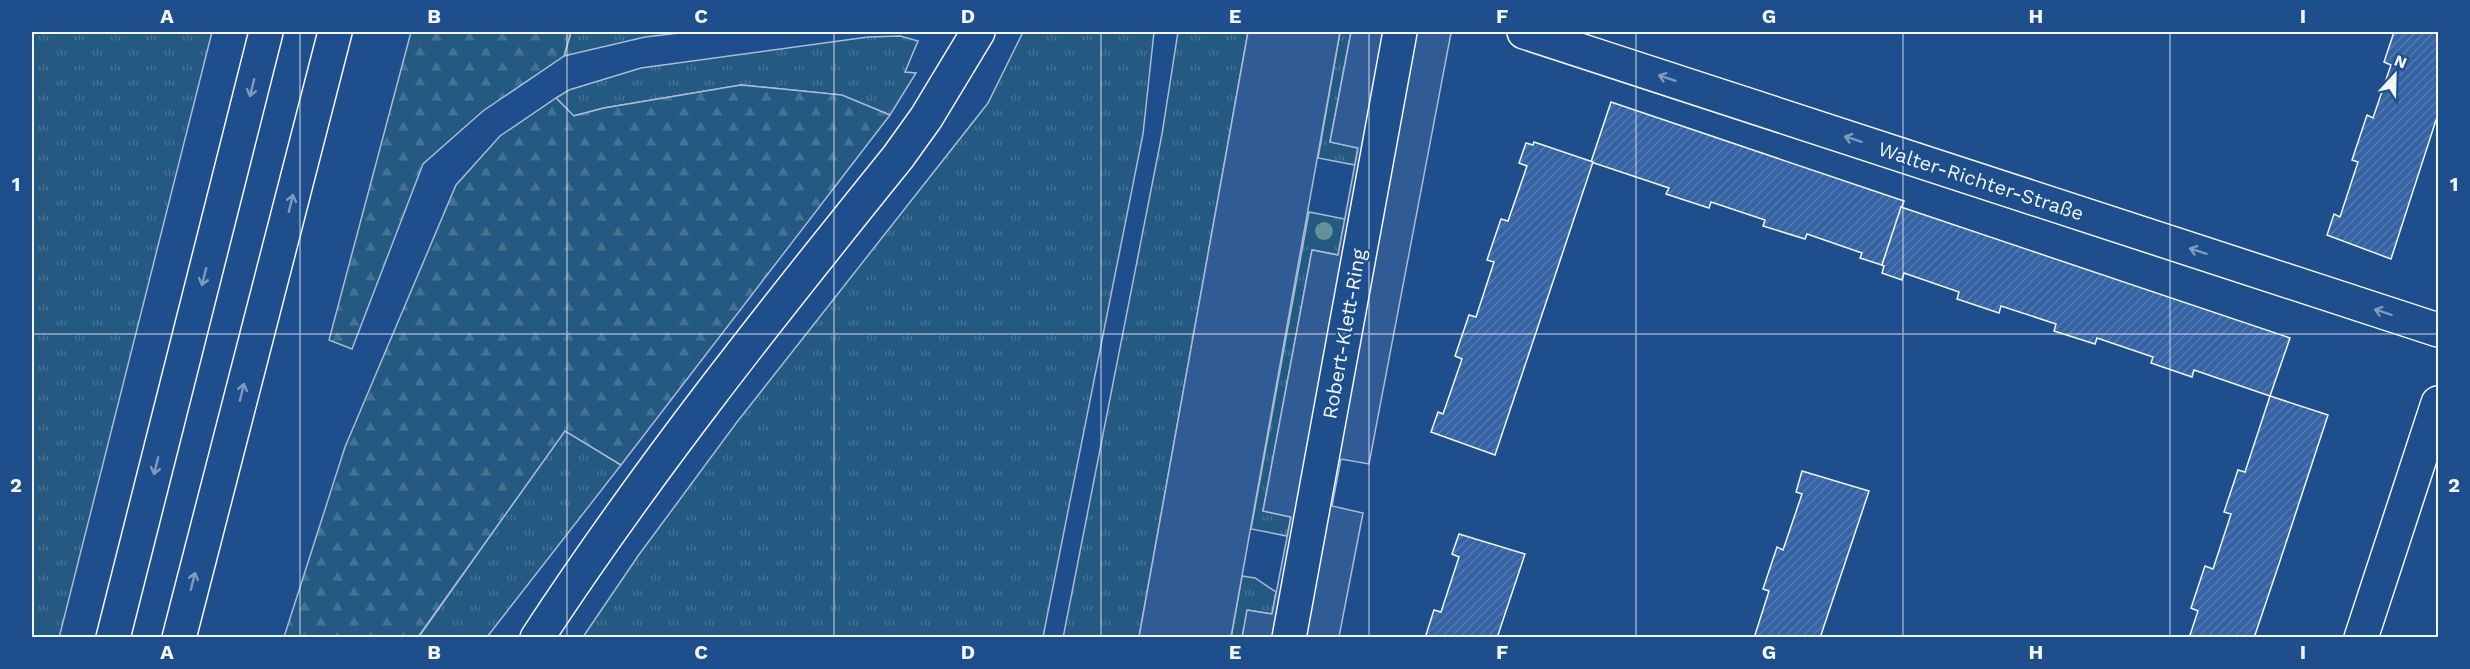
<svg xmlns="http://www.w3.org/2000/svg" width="2470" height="669" viewBox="0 0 2470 669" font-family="'Work Sans',sans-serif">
	<defs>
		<pattern id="grass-tufts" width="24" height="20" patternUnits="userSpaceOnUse" patternTransform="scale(1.5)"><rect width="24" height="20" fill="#245a82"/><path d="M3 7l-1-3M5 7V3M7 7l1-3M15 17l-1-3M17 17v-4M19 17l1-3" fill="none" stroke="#447295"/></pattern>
		<pattern id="forest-firs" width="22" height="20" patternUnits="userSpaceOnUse" patternTransform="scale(1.5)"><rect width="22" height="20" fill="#245a82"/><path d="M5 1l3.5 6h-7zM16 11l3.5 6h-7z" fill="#447295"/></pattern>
		<pattern id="building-hatch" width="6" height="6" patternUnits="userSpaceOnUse" patternTransform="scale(1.5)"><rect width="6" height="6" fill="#3563a3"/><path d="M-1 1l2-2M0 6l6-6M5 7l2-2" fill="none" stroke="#537ab1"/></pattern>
	</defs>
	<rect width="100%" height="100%" fill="#1f4e8c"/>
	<g fill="url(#grass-tufts)" stroke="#a8bbd7" stroke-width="1.5">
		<path d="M 32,32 L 212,32 L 59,638 L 32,637 Z"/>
		<path d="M 571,32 L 688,32 L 645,37 L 564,56 Z"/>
		<path d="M 1023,32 L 1154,32 L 1143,134 L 1043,637 L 583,637 L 638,556 L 737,422 L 988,103 Z"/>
		<path d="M 1178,32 L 1248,32 L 1139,637 L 1063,638 L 1162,134 Z"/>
		<path d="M 1340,32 L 1351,32 L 1330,142 L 1358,148 L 1355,165 L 1318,158 Z"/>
		<path d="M 900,36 L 918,41 L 905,72 L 916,73 L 890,115 L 841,95 L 741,85 L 604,108 L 573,116 L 556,98 L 569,90 L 641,68 L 868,37 Z"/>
		<path d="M 1309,212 L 1345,219 L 1338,255 L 1312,250 L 1263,511 L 1291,517 L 1287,536 L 1251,529 Z"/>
		<path d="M 565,430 L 621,465 L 487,637 L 418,638 Z"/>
		<path d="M 1242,576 L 1255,578 L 1276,592 L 1272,614 L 1248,610 L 1242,637 L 1231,638 Z"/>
	</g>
	<g fill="url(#forest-firs)" stroke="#a8bbd7" stroke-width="1.5">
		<path d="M 411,32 L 571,32 L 564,56 L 483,111 L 423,164 L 352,349 L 329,340 Z"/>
		<path d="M 741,85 L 842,95 L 890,115 L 621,465 L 565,431 L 418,637 L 284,637 L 345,447 L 456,185 L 500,136 L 556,98 L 574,116 L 604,108 Z"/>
	</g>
	<g fill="#305b95" stroke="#a8bbd7" stroke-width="1.5">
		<path d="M 1248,32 L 1340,32 L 1231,637 L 1139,637 Z"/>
		<path d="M 1351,32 L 1451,33 L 1369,464 L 1341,459 L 1332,506 L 1363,513 L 1339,637 L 1242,638 L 1247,610 L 1272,614 L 1291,517 L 1263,511 L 1312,250 L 1338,255 L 1358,148 L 1330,142 Z"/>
	</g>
	<g fill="url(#building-hatch)" stroke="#f2f6ff" stroke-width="1.5">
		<path d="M 2394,32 L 2438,32 L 2438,114 L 2391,259 L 2327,235 L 2334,214 L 2340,217 L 2358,162 L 2352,160 L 2367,115 L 2373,118 L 2391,65 L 2384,62 Z"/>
		<path d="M 1611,102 L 1904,201 L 1882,265 L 1860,258 L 1862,253 L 1807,234 L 1805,239 L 1763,226 L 1765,220 L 1711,202 L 1709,208 L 1666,194 L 1669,188 L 1591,162 Z"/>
		<path d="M 1534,142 L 1593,162 L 1495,455 L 1431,432 L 1438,412 L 1443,414 L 1462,359 L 1455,356 L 1469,315 L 1476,317 L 1494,262 L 1487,260 L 1501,219 L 1508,221 L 1527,166 L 1519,163 L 1526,143 L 1533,145 Z"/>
		<path d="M 1901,207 L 2290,338 L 2270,396 L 2194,370 L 2192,377 L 2151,363 L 2153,357 L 2097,338 L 2095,344 L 2054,331 L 2056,324 L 2001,306 L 1999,313 L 1957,299 L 1959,292 L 1904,273 L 1902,280 L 1882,273 L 1884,266 L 1882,265 Z"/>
		<path d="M 2270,396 L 2328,415 L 2280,561 L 2254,638 L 2189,638 L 2198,611 L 2191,608 L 2205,566 L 2213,569 L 2231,514 L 2224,512 L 2238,470 L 2245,472 Z"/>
		<path d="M 1802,471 L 1869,491 L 1820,638 L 1754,638 L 1769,591 L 1763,589 L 1777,547 L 1783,550 L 1802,494 L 1796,492 Z"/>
		<path d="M 1459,534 L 1525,554 L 1497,638 L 1425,638 L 1434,610 L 1441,612 L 1459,557 L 1452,554 Z"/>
	</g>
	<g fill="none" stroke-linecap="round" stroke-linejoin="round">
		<g stroke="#f2f6ff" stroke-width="36">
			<g id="minor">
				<path d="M 1524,32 L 2438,330"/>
				<path d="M 1289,638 L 1400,32"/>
				<path d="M 2361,638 L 2438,403"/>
			</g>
		</g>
		<g stroke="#f2f6ff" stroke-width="36">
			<g id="trunk">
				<path d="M 113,638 L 266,32"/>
				<path d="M 179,638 L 335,32"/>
				<path d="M 537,638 C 647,470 772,313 898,157 L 926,118 L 978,32"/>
			</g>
		</g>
		<use href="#minor" stroke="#1f4e8c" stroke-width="33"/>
		<use href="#trunk" stroke="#1f4e8c" stroke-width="33"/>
	</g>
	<circle fill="#61919a" cx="1324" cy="231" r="9"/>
	<defs><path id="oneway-shaft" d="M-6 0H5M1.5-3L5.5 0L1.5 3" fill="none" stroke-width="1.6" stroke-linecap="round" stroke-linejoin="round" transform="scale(1.5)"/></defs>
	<g stroke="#7e9ac0">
		<use href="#oneway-shaft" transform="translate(1667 78) rotate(-162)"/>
		<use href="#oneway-shaft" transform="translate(252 88) rotate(104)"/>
		<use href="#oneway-shaft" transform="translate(1853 139) rotate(-162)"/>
		<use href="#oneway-shaft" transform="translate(291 203) rotate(-76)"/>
		<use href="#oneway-shaft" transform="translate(2198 251) rotate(-162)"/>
		<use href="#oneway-shaft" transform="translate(204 277) rotate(104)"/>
		<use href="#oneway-shaft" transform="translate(2383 312) rotate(-162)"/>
		<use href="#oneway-shaft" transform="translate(242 392) rotate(-76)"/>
		<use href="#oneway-shaft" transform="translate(156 466) rotate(104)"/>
		<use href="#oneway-shaft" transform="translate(193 581) rotate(-76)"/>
	</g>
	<path fill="none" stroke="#f2f6ff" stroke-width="1.5" stroke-opacity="0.55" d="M 300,32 L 300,638M 567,32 L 567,638M 834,32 L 834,638M 1101,32 L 1101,638M 1369,32 L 1369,638M 1636,32 L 1636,638M 1903,32 L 1903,638M 2170,32 L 2170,638M 32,334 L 2438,334"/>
	<g text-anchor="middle" stroke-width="4.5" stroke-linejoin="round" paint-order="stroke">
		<g font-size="20" fill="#f2f6ff" stroke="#1f4e8c">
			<text transform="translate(1981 181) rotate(18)" y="7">Walter-Richter-Straße</text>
			<text transform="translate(1344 334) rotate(-80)" y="7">Robert-Klett-Ring</text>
		</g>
	</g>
	<rect width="2470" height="669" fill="none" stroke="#1f4e8c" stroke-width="66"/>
	<g transform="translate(2395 75) rotate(22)" stroke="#1f4e8c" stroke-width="4.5" paint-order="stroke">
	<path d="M0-4.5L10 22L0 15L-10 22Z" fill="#f2f6ff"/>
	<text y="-9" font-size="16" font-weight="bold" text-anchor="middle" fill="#f2f6ff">N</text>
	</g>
	<rect x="33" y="33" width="2404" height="603" fill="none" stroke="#f2f6ff" stroke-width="2"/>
	<g font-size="20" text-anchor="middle" font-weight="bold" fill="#f2f6ff">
		<text x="167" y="23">A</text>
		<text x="434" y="23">B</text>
		<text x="701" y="23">C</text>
		<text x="968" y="23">D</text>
		<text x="1235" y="23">E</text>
		<text x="1502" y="23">F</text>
		<text x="1769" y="23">G</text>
		<text x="2036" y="23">H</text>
		<text x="2303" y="23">I</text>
		<text x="16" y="191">1</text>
		<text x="2454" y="191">1</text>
		<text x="16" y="492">2</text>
		<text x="2454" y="492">2</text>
		<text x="167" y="659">A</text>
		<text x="434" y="659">B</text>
		<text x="701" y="659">C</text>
		<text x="968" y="659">D</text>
		<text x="1235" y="659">E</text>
		<text x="1502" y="659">F</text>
		<text x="1769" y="659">G</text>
		<text x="2036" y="659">H</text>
		<text x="2303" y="659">I</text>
	</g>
</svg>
